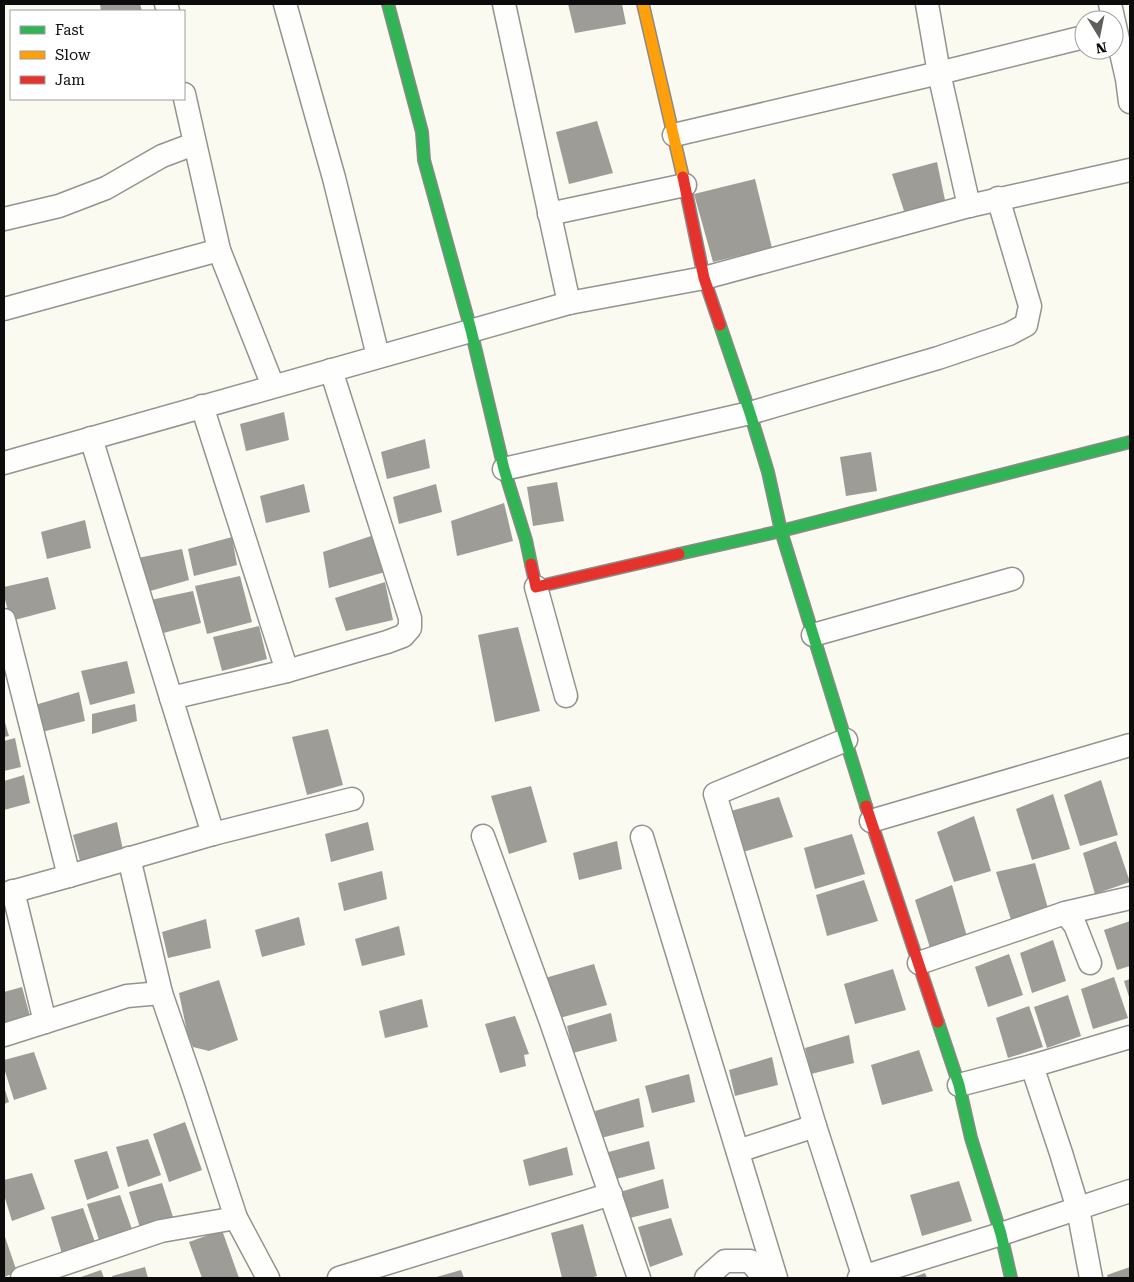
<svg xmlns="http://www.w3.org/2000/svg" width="1134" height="1282" viewBox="0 0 1134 1282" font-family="'Roboto Serif',serif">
	<rect width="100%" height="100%" fill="#fafaf1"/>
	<g fill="#9d9c97">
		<path d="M 100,4 L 140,4 L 142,11 L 101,11 Z"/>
		<path d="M 568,4 L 622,4 L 626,24 L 575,33 Z"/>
		<path d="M 597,121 L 613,173 L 569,184 L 556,132 Z"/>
		<path d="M 937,162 L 946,205 L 905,214 L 892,174 Z"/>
		<path d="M 755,179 L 772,248 L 713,262 L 694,194 Z"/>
		<path d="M 284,412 L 289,440 L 246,451 L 240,424 Z"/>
		<path d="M 425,439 L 430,468 L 387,479 L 381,452 Z"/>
		<path d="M 871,452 L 877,491 L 846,496 L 840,457 Z"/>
		<path d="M 557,482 L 564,521 L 533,526 L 527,487 Z"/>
		<path d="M 304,484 L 310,512 L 266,523 L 260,496 Z"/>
		<path d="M 436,484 L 442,512 L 399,524 L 393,497 Z"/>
		<path d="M 504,503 L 513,541 L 457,556 L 451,521 Z"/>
		<path d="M 85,520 L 91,548 L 47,559 L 41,532 Z"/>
		<path d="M 377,534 L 385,572 L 329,588 L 323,552 Z"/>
		<path d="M 232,537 L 237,565 L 194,576 L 188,549 Z"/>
		<path d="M 182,549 L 189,580 L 143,593 L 133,559 Z"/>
		<path d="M 240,576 L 252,622 L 207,634 L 195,586 Z"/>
		<path d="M 48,577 L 56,609 L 11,621 L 4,596 L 4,587 Z"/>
		<path d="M 385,582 L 393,620 L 346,631 L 335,598 Z"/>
		<path d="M 193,591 L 201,623 L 156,635 L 146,601 Z"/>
		<path d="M 259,626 L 267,659 L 222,671 L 213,637 Z"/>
		<path d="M 518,627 L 540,711 L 495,722 L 478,635 Z"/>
		<path d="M 127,661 L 135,693 L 90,705 L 81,671 Z"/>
		<path d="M 79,692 L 85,721 L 42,732 L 35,705 Z"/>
		<path d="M 135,704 L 137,721 L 92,734 L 92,714 Z"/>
		<path d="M 4,719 L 9,736 L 4,737 Z"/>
		<path d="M 328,729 L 343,785 L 307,795 L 292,737 Z"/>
		<path d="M 15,738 L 21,767 L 4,771 L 4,741 Z"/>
		<path d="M 24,775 L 30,803 L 4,810 L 4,781 Z"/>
		<path d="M 1101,780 L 1118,835 L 1080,846 L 1064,795 Z"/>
		<path d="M 531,786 L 547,842 L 509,854 L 491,796 Z"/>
		<path d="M 1053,794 L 1070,849 L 1032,860 L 1016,809 Z"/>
		<path d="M 779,797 L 793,837 L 743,852 L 731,811 Z"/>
		<path d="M 974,816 L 991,871 L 954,882 L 937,832 Z"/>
		<path d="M 117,822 L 123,850 L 80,861 L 73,835 Z"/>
		<path d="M 368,822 L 374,850 L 331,862 L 325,834 Z"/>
		<path d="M 852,834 L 865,874 L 815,889 L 804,848 Z"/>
		<path d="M 617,841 L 622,869 L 579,880 L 573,853 Z"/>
		<path d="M 1116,841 L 1130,882 L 1095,894 L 1083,853 Z"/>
		<path d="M 1035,863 L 1049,912 L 1012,923 L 996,872 Z"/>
		<path d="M 382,871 L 387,899 L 344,911 L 338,883 Z"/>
		<path d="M 864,880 L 878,921 L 827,936 L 816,895 Z"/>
		<path d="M 952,885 L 968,940 L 931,951 L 915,900 Z"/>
		<path d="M 299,917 L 305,945 L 262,957 L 255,930 Z"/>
		<path d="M 206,919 L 211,948 L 168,958 L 162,932 Z"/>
		<path d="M 1130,921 L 1130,966 L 1117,970 L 1104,930 Z"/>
		<path d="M 399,926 L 405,955 L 362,966 L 355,939 Z"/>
		<path d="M 1053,940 L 1066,981 L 1032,993 L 1020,953 Z"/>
		<path d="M 1009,954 L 1023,995 L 988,1007 L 975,967 Z"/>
		<path d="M 594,964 L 607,1005 L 556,1019 L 545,978 Z"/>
		<path d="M 893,969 L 906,1010 L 855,1024 L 844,984 Z"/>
		<path d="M 1114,977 L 1128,1018 L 1093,1029 L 1081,989 Z"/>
		<path d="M 1130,979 L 1130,1000 L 1124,981 Z"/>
		<path d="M 219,980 L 238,1040 L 209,1051 L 193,1047 L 187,1032 L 179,993 Z"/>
		<path d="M 22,987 L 31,1020 L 4,1027 L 4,992 Z"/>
		<path d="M 1068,995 L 1081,1036 L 1047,1048 L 1034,1007 Z"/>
		<path d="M 422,999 L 428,1027 L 385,1038 L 379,1011 Z"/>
		<path d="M 1029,1006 L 1043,1047 L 1008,1058 L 996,1018 Z"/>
		<path d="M 611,1013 L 617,1041 L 573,1053 L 567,1026 Z"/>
		<path d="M 515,1016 L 529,1054 L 524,1055 L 526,1066 L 500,1073 L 485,1024 Z"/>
		<path d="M 849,1035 L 854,1063 L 811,1074 L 805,1048 Z"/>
		<path d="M 919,1050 L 933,1091 L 882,1105 L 871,1065 Z"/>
		<path d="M 34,1052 L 47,1089 L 14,1100 L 4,1068 L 4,1060 Z"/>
		<path d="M 772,1057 L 778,1085 L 735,1096 L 729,1070 Z"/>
		<path d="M 689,1074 L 695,1102 L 652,1113 L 645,1086 Z"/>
		<path d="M 4,1087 L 9,1102 L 4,1104 Z"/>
		<path d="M 639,1098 L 644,1127 L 601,1138 L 595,1111 Z"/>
		<path d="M 185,1122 L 202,1170 L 169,1182 L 153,1134 Z"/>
		<path d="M 148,1139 L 161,1175 L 128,1187 L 116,1147 Z"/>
		<path d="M 649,1141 L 655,1169 L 612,1180 L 605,1153 Z"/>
		<path d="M 567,1147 L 573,1175 L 529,1186 L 523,1160 Z"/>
		<path d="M 107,1151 L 119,1188 L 87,1200 L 74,1160 Z"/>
		<path d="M 32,1173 L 45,1209 L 12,1221 L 4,1195 L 4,1180 Z"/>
		<path d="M 663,1179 L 669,1208 L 626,1219 L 620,1192 Z"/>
		<path d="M 959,1181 L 972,1221 L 922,1236 L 910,1195 Z"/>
		<path d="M 162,1183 L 174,1220 L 141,1231 L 129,1192 Z"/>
		<path d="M 120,1195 L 133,1232 L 100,1243 L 87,1204 Z"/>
		<path d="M 83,1208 L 96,1245 L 63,1257 L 51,1217 Z"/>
		<path d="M 671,1218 L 683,1255 L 650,1267 L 638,1227 Z"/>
		<path d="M 583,1224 L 597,1276 L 590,1278 L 562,1278 L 551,1233 Z"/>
		<path d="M 222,1230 L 239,1278 L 202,1278 L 189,1242 Z"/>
		<path d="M 4,1234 L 17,1272 L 4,1277 Z"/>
		<path d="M 145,1267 L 148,1278 L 113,1278 L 112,1276 Z"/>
		<path d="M 1130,1267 L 1130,1278 L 1108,1278 L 1107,1275 Z"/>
		<path d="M 101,1270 L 104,1278 L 78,1278 Z"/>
		<path d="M 461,1270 L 464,1278 L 433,1278 Z"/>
		<path d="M 925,1273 L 927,1278 L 911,1278 Z"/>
	</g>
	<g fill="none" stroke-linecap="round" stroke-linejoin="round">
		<g stroke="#93938f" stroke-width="25">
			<g id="street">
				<path d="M 166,4 L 168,11"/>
				<path d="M 285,4 L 334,178 L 378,356"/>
				<path d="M 504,4 L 569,303"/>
				<path d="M 927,4 L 939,73 L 969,206"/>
				<path d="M 1110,4 L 1127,79 L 1130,102"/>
				<path d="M 184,94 L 219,250 L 273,386"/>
				<path d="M 674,135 L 939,73 L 1084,37"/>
				<path d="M 549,214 L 685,185"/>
				<path d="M 4,219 L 59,206 L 106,188 L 162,156 L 194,144"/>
				<path d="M 4,309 L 219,250"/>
				<path d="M 202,406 L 287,671 L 387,642 L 403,636 L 410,628 L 410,618 L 331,370"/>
				<path d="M 91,438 L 213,834"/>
				<path d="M 4,463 L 569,303 L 704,278 L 969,206 L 1130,170"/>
				<path d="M 504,469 L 750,413 L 938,358 L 1009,334 L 1026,325 L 1030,306 L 998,198"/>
				<path d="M 536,587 L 566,696"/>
				<path d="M 4,620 L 69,876"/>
				<path d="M 813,635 L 1012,579"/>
				<path d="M 171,698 L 287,671"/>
				<path d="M 871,821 L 1130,745"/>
				<path d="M 483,836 L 551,1022 L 639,1278"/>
				<path d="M 642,837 L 776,1278"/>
				<path d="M 129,858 L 161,993 L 193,1086 L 236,1218 L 268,1278"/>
				<path d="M 13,891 L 45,1022"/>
				<path d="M 4,894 L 69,876 L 213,834 L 352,799"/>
				<path d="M 1065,913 L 1075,925 L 1090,963"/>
				<path d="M 919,963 L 1065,913 L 1130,898"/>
				<path d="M 4,1035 L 127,996 L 161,993"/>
				<path d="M 1032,1066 L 1061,1153 L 1078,1209 L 1091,1278"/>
				<path d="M 959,1085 L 1032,1066 L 1130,1037"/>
				<path d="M 815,1126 L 864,1278"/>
				<path d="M 738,1151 L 815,1126 L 715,794 L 846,740"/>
				<path d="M 22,1278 L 161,1231 L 236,1218"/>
				<path d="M 339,1278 L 611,1194"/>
				<path d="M 706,1278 L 725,1261 L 750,1261 L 764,1278"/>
				<path d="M 859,1278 L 1001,1234 L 1130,1191"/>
			</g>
		</g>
		<g stroke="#8a8a86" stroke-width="14">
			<g id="fast">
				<path d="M 388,4 L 422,132 L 424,160 L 471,330 L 504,469 L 526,540 L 531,564"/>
				<path d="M 720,325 L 750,413 L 768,472 L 781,531 L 866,806"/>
				<path d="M 679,554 L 781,531 L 1130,442"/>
				<path d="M 938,1022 L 959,1085 L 971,1138 L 1001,1234 L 1011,1278"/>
			</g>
		</g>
		<g stroke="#8a8a86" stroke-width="14">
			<path id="slow" d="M 643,4 L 683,177"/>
		</g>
		<g stroke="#8a8a86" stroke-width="14">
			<g id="jam">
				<path d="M 683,177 L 704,278 L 720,325"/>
				<path d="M 531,564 L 536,587 L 679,554"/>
				<path d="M 866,806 L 938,1022"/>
			</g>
		</g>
		<use href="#street" stroke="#fefefd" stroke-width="22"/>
		<use href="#fast" stroke="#30b455" stroke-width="11"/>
		<use href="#slow" stroke="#ff9f0a" stroke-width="11"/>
		<use href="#jam" stroke="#e5322d" stroke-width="11"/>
	</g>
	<rect width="1134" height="1282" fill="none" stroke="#0c0c0c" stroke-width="10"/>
	<rect x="10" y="10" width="175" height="90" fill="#ffffff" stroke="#9e9e9e"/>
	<rect x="20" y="26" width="25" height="8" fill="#30b455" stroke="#9e9e9e"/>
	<text x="55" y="35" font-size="15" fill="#0c0c0c">Fast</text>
	<rect x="20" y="51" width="25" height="8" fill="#ff9f0a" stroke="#9e9e9e"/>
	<text x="55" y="60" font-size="15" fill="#0c0c0c">Slow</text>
	<rect x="20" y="76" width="25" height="8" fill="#e5322d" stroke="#9e9e9e"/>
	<text x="55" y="85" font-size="15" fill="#0c0c0c">Jam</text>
	<g transform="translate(1099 35) rotate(170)"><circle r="24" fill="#ffffff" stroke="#9e9e9e"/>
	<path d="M0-4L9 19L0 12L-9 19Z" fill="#5f5f5c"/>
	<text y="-8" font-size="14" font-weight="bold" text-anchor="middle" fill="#0c0c0c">N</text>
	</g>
</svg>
